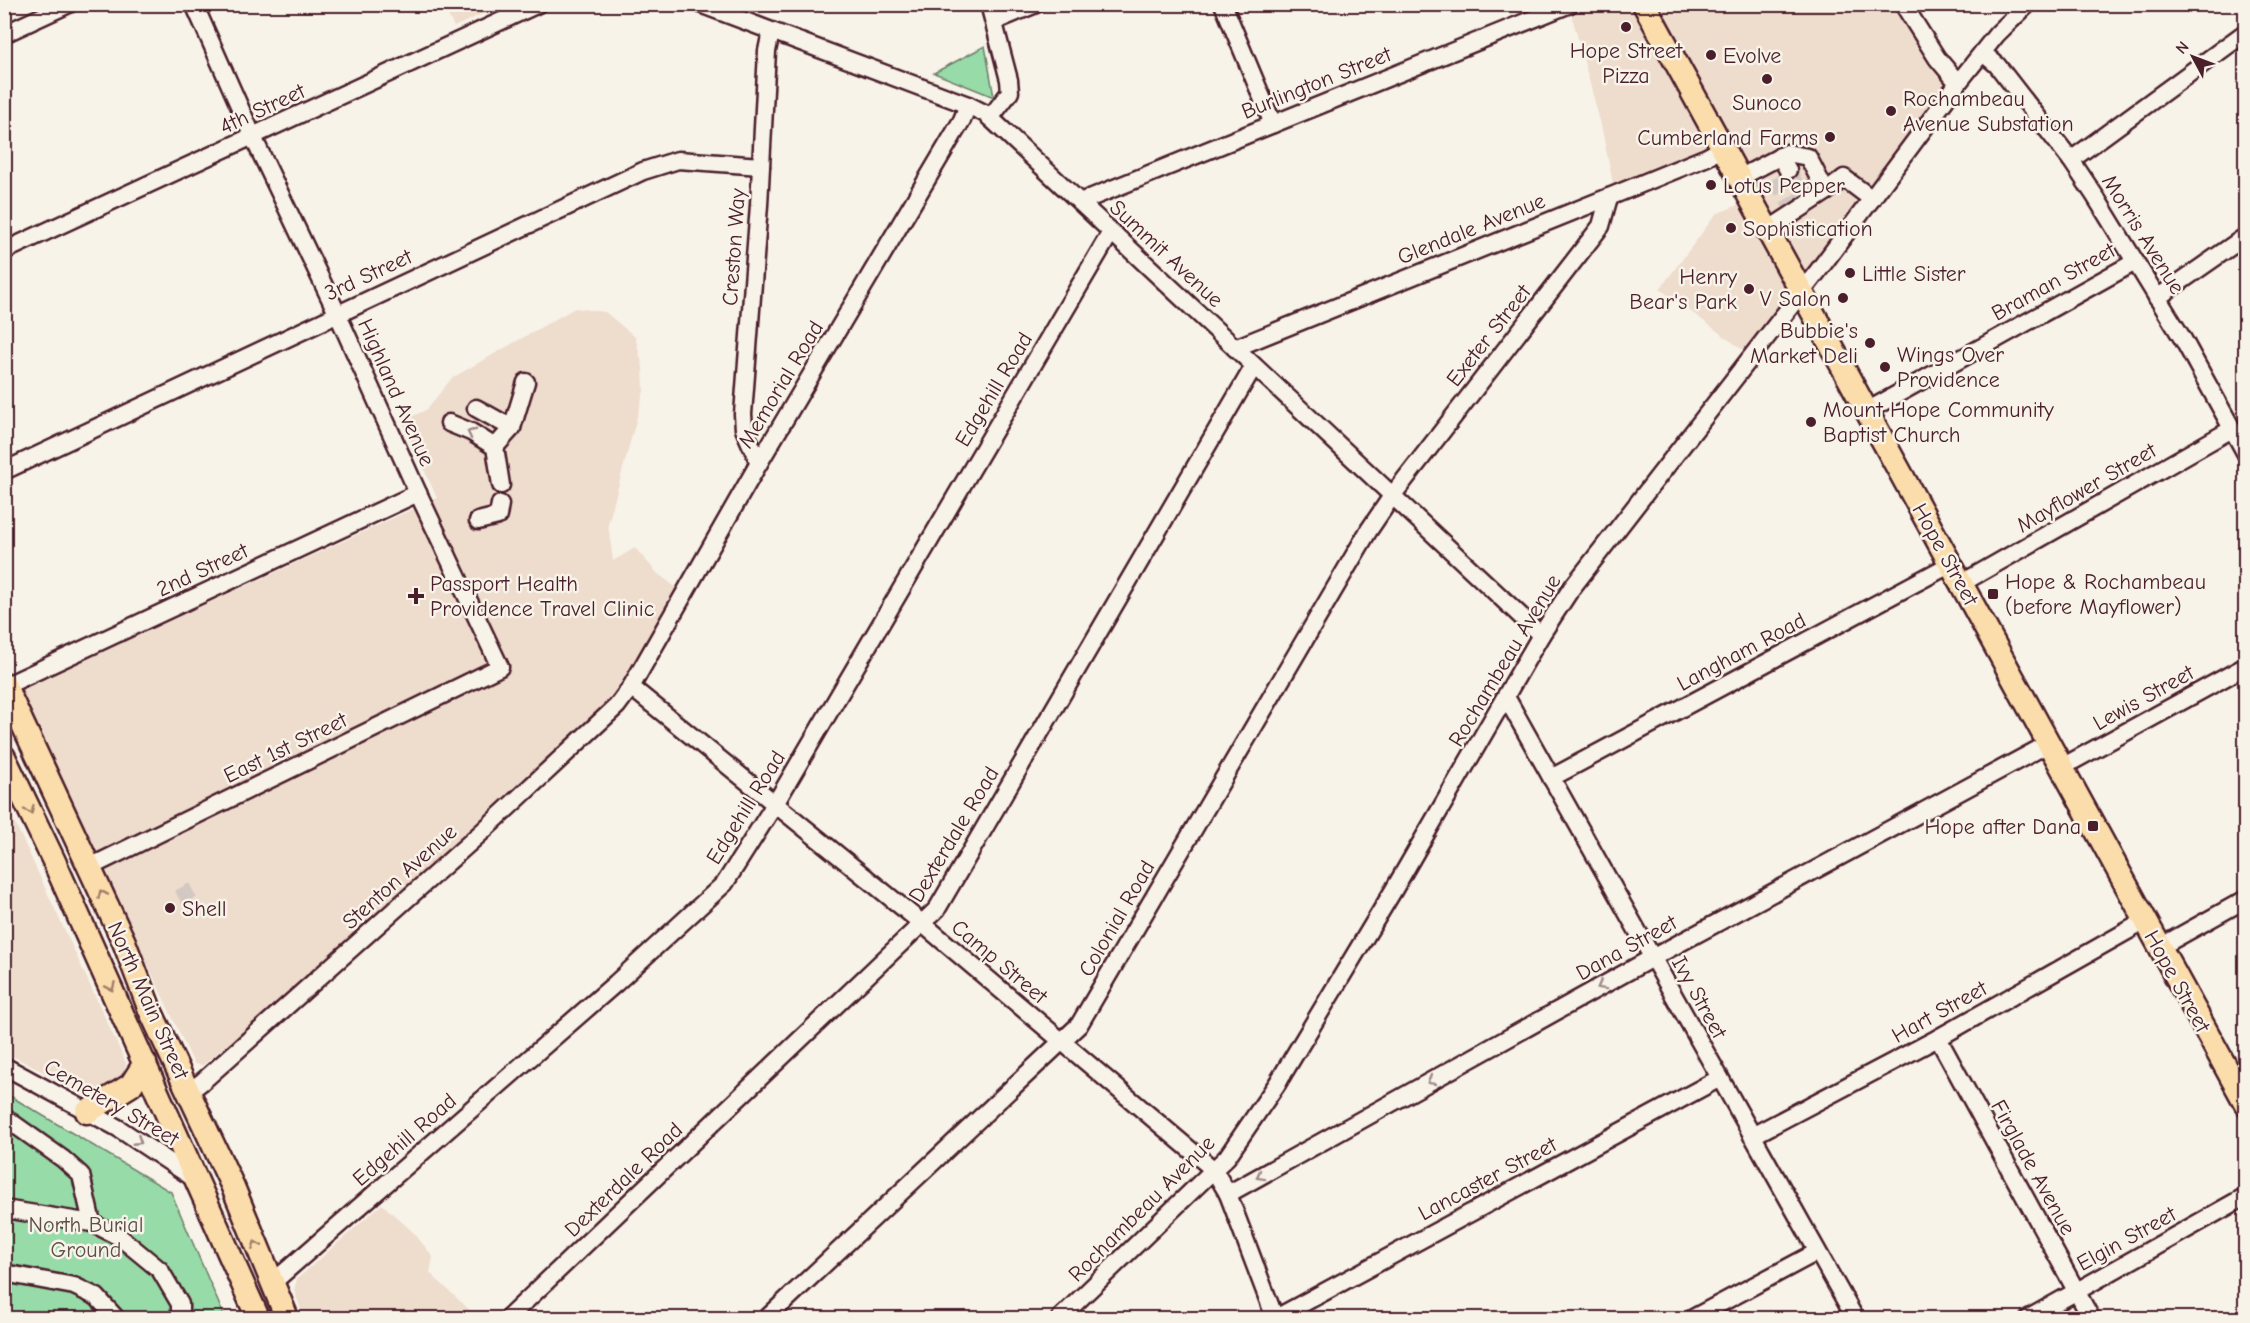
<svg xmlns="http://www.w3.org/2000/svg" width="2250" height="1323" viewBox="0 0 2250 1323" font-family="'Comic Neue',sans-serif">
	<rect width="100%" height="100%" fill="#f7f3e8"/>
	<filter id="ink" filterUnits="userSpaceOnUse"><feTurbulence type="fractalNoise" baseFrequency=".0167" numOctaves="2"/><feDisplacementMap in="SourceGraphic" scale="12" xChannelSelector="R" yChannelSelector="G"/><feConvolveMatrix kernelMatrix="1 2 1 2 8 2 1 2 1" color-interpolation-filters="sRGB"/></filter>
	<g filter="url(#ink)">
		<g fill="#eedccd">
			<path d="M 443,5 L 502,5 L 454,27 Z"/>
			<path d="M 1514,5 L 1915,5 L 1965,84 L 1959,95 L 1754,358 L 1660,289 L 1716,214 L 1755,198 L 1731,157 L 1633,195 L 1620,203 L 1616,198 L 1601,125 L 1569,5 L 1520,18 Z"/>
			<path d="M 575,308 L 605,312 L 635,337 L 643,367 L 644,391 L 608,524 L 613,561 L 635,548 L 657,573 L 678,589 L 576,755 L 203,1065 L 194,1064 L 106,875 L 20,698 L 20,690 L 437,498 L 402,421 L 426,410 L 452,378 Z"/>
			<path d="M 4,799 L 126,1063 L 124,1073 L 120,1080 L 91,1097 L 5,1052 Z"/>
			<path d="M 382,1204 L 414,1233 L 433,1257 L 430,1273 L 478,1318 L 304,1318 L 294,1290 L 297,1279 Z"/>
		</g>
		<g fill="#96dba8" stroke="#707d6a" stroke-width="1.5">
			<path d="M 985,46 L 994,97 L 934,73 Z"/>
			<path d="M 5,1093 L 171,1192 L 225,1318 L 5,1318 Z"/>
		</g>
		<g fill="none" stroke-linecap="round" stroke-linejoin="round">
			<g stroke="#d4c9c2" stroke-width="16" stroke-dasharray="16 8" stroke-linecap="butt">
				<path d="M 1788,170 L 1802,197"/>
				<path d="M 1775,178 L 1790,204"/>
				<path d="M 182,887 L 190,902"/>
			</g>
			<g stroke="#4a1f2b" stroke-width="21">
				<g id="minor">
					<path d="M 700,4 L 968,105 L 986,114 L 1541,635"/>
					<path d="M 989,4 L 1009,80 L 1010,92 L 990,118"/>
					<path d="M 1223,4 L 1273,124"/>
					<path d="M 1903,4 L 1937,58 L 1958,83"/>
					<path d="M 995,21 L 1036,4"/>
					<path d="M 4,34 L 69,4"/>
					<path d="M 1983,53 L 1997,65 L 2071,160 L 2095,196 L 2184,341 L 2246,454"/>
					<path d="M 1780,156 L 1788,170"/>
					<path d="M 2071,160 L 2246,32"/>
					<path d="M 1739,178 L 1787,153 L 1808,157 L 1826,192 L 1768,230"/>
					<path d="M 1826,192 L 1844,178 L 1872,199"/>
					<path d="M 1080,202 L 1570,4"/>
					<path d="M 4,251 L 538,4"/>
					<path d="M 2157,298 L 2246,236"/>
					<path d="M 1235,348 L 1609,197 L 1707,157 L 1723,148"/>
					<path d="M 476,408 L 512,428"/>
					<path d="M 1867,411 L 2135,262"/>
					<path d="M 449,423 L 471,432 L 495,447 L 501,485"/>
					<path d="M 495,447 L 512,428 L 526,382"/>
					<path d="M 759,463 L 744,429 L 743,414 L 759,205 L 767,51 L 771,32"/>
					<path d="M 4,471 L 643,171 L 678,160 L 761,166"/>
					<path d="M 478,521 L 498,516 L 500,504"/>
					<path d="M 1962,583 L 2232,429"/>
					<path d="M 5,686 L 418,493"/>
					<path d="M 631,687 L 923,924 L 1214,1170 L 1228,1194 L 1275,1318"/>
					<path d="M 1506,697 L 1855,1318"/>
					<path d="M 2062,767 L 2246,666"/>
					<path d="M 1551,778 L 1951,564"/>
					<path d="M 90,867 L 500,667 L 418,493 L 337,313 L 253,137 L 194,4"/>
					<path d="M 2160,947 L 2246,899"/>
					<path d="M 1938,1038 L 2091,1318"/>
					<path d="M 4,1066 L 118,1128 L 195,1179"/>
					<path d="M 189,1092 L 203,1081 L 483,831 L 617,706 L 631,687 L 759,463 L 962,120 L 968,105"/>
					<path d="M 4,1117 L 63,1159 L 81,1175 L 92,1223"/>
					<path d="M 1752,1136 L 1938,1038 L 2145,921"/>
					<path d="M 1228,1194 L 1652,958 L 2048,744"/>
					<path d="M 4,1209 L 92,1223 L 121,1238 L 160,1270 L 180,1304 L 180,1318"/>
					<path d="M 4,1273 L 74,1286 L 97,1297 L 116,1318"/>
					<path d="M 271,1284 L 616,983 L 725,883 L 775,804 L 1111,232"/>
					<path d="M 508,1318 L 937,909 L 1254,366"/>
					<path d="M 767,1318 L 1079,1025 L 1369,530 L 1392,496 L 1601,226 L 1609,197"/>
					<path d="M 1060,1318 L 1227,1157 L 1277,1084 L 1393,891 L 1541,635 L 1571,589 L 1818,271 L 1958,83 L 1997,34 L 2028,4"/>
					<path d="M 1276,1318 L 1720,1078"/>
					<path d="M 1693,1318 L 1817,1252"/>
					<path d="M 2029,1318 L 2246,1196"/>
				</g>
			</g>
			<g stroke="#4a1f2b" stroke-width="27">
				<g id="major">
					<path d="M 1644,4 L 2246,1104"/>
					<path d="M 4,684 L 124,942 L 150,1010 L 233,1187 L 287,1318"/>
					<path d="M 4,757 L 53,859 L 258,1318"/>
					<path d="M 87,1112 L 131,1085 L 145,1063"/>
				</g>
			</g>
			<use href="#minor" stroke="#f7f3e8" stroke-width="16"/>
			<use href="#major" stroke="#fbddab" stroke-width="22"/>
		</g>
		<defs><path id="oneway-chevron" d="M-2-3.5L2.5 0L-2 3.5" fill="none" stroke-width="1.6" stroke-linecap="round" stroke-linejoin="round" transform="scale(1.5)"/></defs>
		<g stroke="#a0898a">
			<use href="#oneway-chevron" transform="translate(471 433) rotate(-152)"/>
			<use href="#oneway-chevron" transform="translate(1601 986) rotate(151)"/>
			<use href="#oneway-chevron" transform="translate(1431 1081) rotate(151)"/>
			<use href="#oneway-chevron" transform="translate(138 1141) rotate(33)"/>
			<use href="#oneway-chevron" transform="translate(1260 1176) rotate(151)"/>
		</g>
		<g stroke="#a27e6b">
			<use href="#oneway-chevron" transform="translate(30 810) rotate(65)"/>
			<use href="#oneway-chevron" transform="translate(102 894) rotate(-114)"/>
			<use href="#oneway-chevron" transform="translate(111 987) rotate(66)"/>
			<use href="#oneway-chevron" transform="translate(256 1245) rotate(-112)"/>
		</g>
	</g>
	<g fill="#4a1f2b" stroke="#f7f3e8" stroke-width="2">
		<circle cx="1626" cy="27" r="6"/>
		<circle cx="1711" cy="55" r="6"/>
		<circle cx="1767" cy="79" r="6"/>
		<circle cx="1891" cy="111" r="6"/>
		<circle cx="1830" cy="137" r="6"/>
		<circle cx="1711" cy="185" r="6"/>
		<circle cx="1731" cy="228" r="6"/>
		<circle cx="1850" cy="273" r="6"/>
		<circle cx="1749" cy="289" r="6"/>
		<circle cx="1843" cy="298" r="6"/>
		<circle cx="1870" cy="343" r="6"/>
		<circle cx="1885" cy="367" r="6"/>
		<circle cx="1811" cy="422" r="6"/>
		<rect x="1987" y="588" width="12" height="12" rx="3"/>
		<path d="M413 587h6v6h6v6h-6v6h-6v-6h-6v-6h6z"/>
		<rect x="2087" y="820" width="12" height="12" rx="3"/>
		<circle cx="170" cy="908" r="6"/>
	</g>
	<g text-anchor="middle" stroke-width="5" stroke-linejoin="round" paint-order="stroke">
		<g font-size="22" fill="#4a1f2b" stroke="#f7f3e8" text-anchor="start">
			<text x="1626" y="58" text-anchor="middle">Hope Street<tspan x="1626" dy="25">Pizza</tspan></text>
			<text x="1723" y="63">Evolve</text>
			<text x="1903" y="106">Rochambeau<tspan x="1903" dy="25">Avenue Substation</tspan></text>
			<text x="1767" y="110" text-anchor="middle">Sunoco</text>
			<text x="1818" y="145" text-anchor="end">Cumberland Farms</text>
			<text x="1723" y="193">Lotus Pepper</text>
			<text x="1743" y="236">Sophistication</text>
			<text x="1862" y="281">Little Sister</text>
			<text x="1737" y="284" text-anchor="end">Henry<tspan x="1737" dy="25">Bear's Park</tspan></text>
			<text x="1831" y="306" text-anchor="end">V Salon</text>
			<text x="1858" y="338" text-anchor="end">Bubbie's<tspan x="1858" dy="25">Market Deli</tspan></text>
			<text x="1897" y="362">Wings Over<tspan x="1897" dy="25">Providence</tspan></text>
			<text x="1823" y="417">Mount Hope Community<tspan x="1823" dy="25">Baptist Church</tspan></text>
			<text x="2005" y="589">Hope &amp; Rochambeau<tspan x="2005" dy="25">(before Mayflower)</tspan></text>
			<text x="430" y="591">Passport Health<tspan x="430" dy="25">Providence Travel Clinic</tspan></text>
			<text x="2081" y="834" text-anchor="end">Hope after Dana</text>
			<text x="182" y="916">Shell</text>
		</g>
		<g font-size="22" fill="#4a1f2b" stroke="#f7f3e8">
			<text transform="translate(1316 82) rotate(-22)" y="8">Burlington Street</text>
			<text transform="translate(262 108) rotate(-25)" y="8">4th Street</text>
			<text transform="translate(1471 228) rotate(-22)" y="8">Glendale Avenue</text>
			<text transform="translate(2144 234) rotate(58)" y="8">Morris Avenue</text>
			<text transform="translate(733 247) rotate(-86)" y="8">Creston Way</text>
			<text transform="translate(1167 253) rotate(43)" y="8">Summit Avenue</text>
			<text transform="translate(368 274) rotate(-25)" y="8">3rd Street</text>
			<text transform="translate(2053 281) rotate(-29)" y="8">Braman Street</text>
			<text transform="translate(1488 335) rotate(-52)" y="8">Exeter Street</text>
			<text transform="translate(780 384) rotate(-59)" y="8">Memorial Road</text>
			<text transform="translate(993 389) rotate(-59)" y="8">Edgehill Road</text>
			<text transform="translate(397 392) rotate(66)" y="8">Highland Avenue</text>
			<text transform="translate(2086 487) rotate(-30)" y="8">Mayflower Street</text>
			<text transform="translate(1946 554) rotate(61)" y="8">Hope Street</text>
			<text transform="translate(202 569) rotate(-25)" y="8">2nd Street</text>
			<text transform="translate(1741 651) rotate(-28)" y="8">Langham Road</text>
			<text transform="translate(1504 660) rotate(-59)" y="8">Rochambeau Avenue</text>
			<text transform="translate(2143 697) rotate(-29)" y="8">Lewis Street</text>
			<text transform="translate(285 747) rotate(-26)" y="8">East 1st Street</text>
			<text transform="translate(745 807) rotate(-58)" y="8">Edgehill Road</text>
			<text transform="translate(953 834) rotate(-59)" y="8">Dexterdale Road</text>
			<text transform="translate(399 876) rotate(-42)" y="8">Stenton Avenue</text>
			<text transform="translate(1116 918) rotate(-60)" y="8">Colonial Road</text>
			<text transform="translate(1626 947) rotate(-29)" y="8">Dana Street</text>
			<text transform="translate(1000 961) rotate(40)" y="8">Camp Street</text>
			<text transform="translate(2178 981) rotate(61)" y="8">Hope Street</text>
			<text transform="translate(1700 997) rotate(61)" y="8">Ivy Street</text>
			<text transform="translate(149 1000) rotate(66)" y="8">North Main Street</text>
			<text transform="translate(1939 1011) rotate(-29)" y="8">Hart Street</text>
			<text transform="translate(112 1102) rotate(30)" y="8">Cemetery Street</text>
			<text transform="translate(404 1139) rotate(-41)" y="8">Edgehill Road</text>
			<text transform="translate(2034 1167) rotate(61)" y="8">Firglade Avenue</text>
			<text transform="translate(1487 1178) rotate(-28)" y="8">Lancaster Street</text>
			<text transform="translate(623 1179) rotate(-44)" y="8">Dexterdale Road</text>
			<text transform="translate(1141 1208) rotate(-45)" y="8">Rochambeau Avenue</text>
			<text transform="translate(2126 1238) rotate(-29)" y="8">Elgin Street</text>
		</g>
		<g font-size="22" fill="#5d4e4a" stroke="#f7f3e8">
			<text x="86" y="1232">North Burial<tspan x="86" dy="25">Ground</tspan></text>
		</g>
	</g>
	<rect width="2250" height="1323" fill="none" stroke="#f7f3e8" stroke-width="24"/>
	<rect x="12" y="12" width="2226" height="1299" fill="none" stroke="#4a1f2b" stroke-width="2" filter="url(#ink)"/>
	<g transform="translate(2193 57) rotate(311)" stroke="#f7f3e8" stroke-width="4.5" paint-order="stroke">
	<path d="M0-4.5L10 22L0 15L-10 22Z" fill="#4a1f2b"/>
	<text y="-9" font-size="16" font-weight="bold" text-anchor="middle" fill="#4a1f2b">N</text>
	</g>
</svg>
